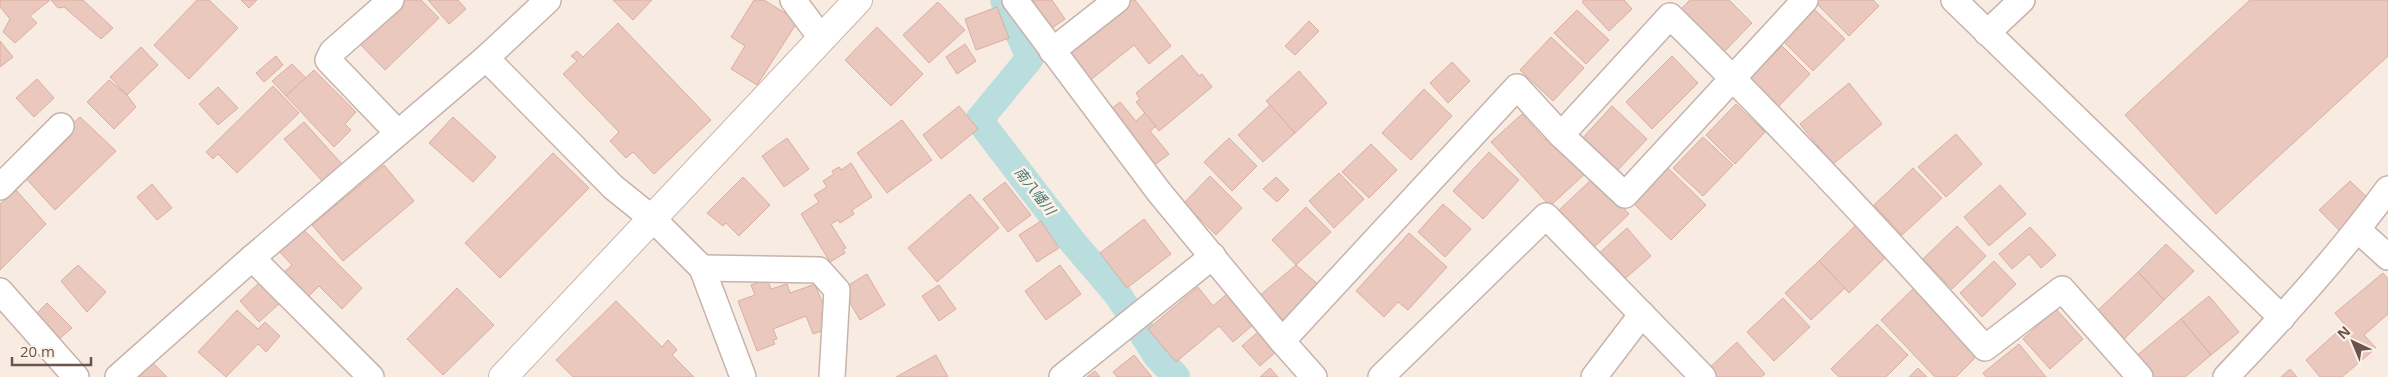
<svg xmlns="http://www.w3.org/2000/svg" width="2388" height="377" viewBox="0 0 2388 377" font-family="'Open Sans','Noto Sans JP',sans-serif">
	<rect width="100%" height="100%" fill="#f8ece2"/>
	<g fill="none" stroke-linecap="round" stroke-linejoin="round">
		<path stroke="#badede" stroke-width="28" d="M 1004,0 L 1030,58 L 979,120 L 1071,240 L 1118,295 L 1157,356 L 1176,377"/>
	</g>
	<g fill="#eac8bd" stroke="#daada0">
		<path d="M 0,0 L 50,0 L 30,16 L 37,23 L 15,43 L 3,32 L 10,19 L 0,7 Z"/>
		<path d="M 51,0 L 83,0 L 113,28 L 101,39 L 64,7 L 58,8 Z"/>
		<path d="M 197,0 L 209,0 L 238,28 L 189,79 L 154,45 Z"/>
		<path d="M 241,0 L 257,0 L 249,8 Z"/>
		<path d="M 402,0 L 421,0 L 439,18 L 385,70 L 358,42 Z"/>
		<path d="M 428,0 L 458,0 L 466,9 L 449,24 Z"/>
		<path d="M 613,0 L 652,0 L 633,20 Z"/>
		<path d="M 754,0 L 764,0 L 798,21 L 757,85 L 731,69 L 745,46 L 731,37 Z"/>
		<path d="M 1034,0 L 1052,0 L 1065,19 L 1048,31 L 1029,3 Z"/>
		<path d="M 1130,0 L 1135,0 L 1171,46 L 1149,64 L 1134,45 L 1088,82 L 1064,53 Z"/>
		<path d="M 1584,0 L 1624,0 L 1632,9 L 1609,31 L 1582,2 Z"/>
		<path d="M 1690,0 L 1729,0 L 1752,23 L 1720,56 L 1677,13 Z"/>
		<path d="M 1819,0 L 1873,0 L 1879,6 L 1849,36 L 1816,3 Z"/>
		<path d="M 2250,0 L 2388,0 L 2388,56 L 2216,214 L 2125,115 Z"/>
		<path d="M 938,2 L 965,30 L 929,63 L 903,35 Z"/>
		<path d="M 1811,6 L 1845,39 L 1813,71 L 1780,38 Z"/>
		<path d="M 997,7 L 1009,38 L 976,50 L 965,19 Z"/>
		<path d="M 1577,10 L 1609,40 L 1586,64 L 1554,33 Z"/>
		<path d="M 1309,21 L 1319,31 L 1295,55 L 1285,46 Z"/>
		<path d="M 618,23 L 711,120 L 654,174 L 633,152 L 626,158 L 610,141 L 619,132 L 563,74 L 577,61 L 571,56 L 577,51 L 583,57 Z"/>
		<path d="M 877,27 L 923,74 L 891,106 L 845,60 Z"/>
		<path d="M 1551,37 L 1584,68 L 1553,101 L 1520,70 Z"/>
		<path d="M 0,41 L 13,57 L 0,67 Z"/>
		<path d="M 965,44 L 976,61 L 957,74 L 946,57 Z"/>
		<path d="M 1782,46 L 1810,74 L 1775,110 L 1747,82 Z"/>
		<path d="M 141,47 L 158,65 L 127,95 L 110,77 Z"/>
		<path d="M 1182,55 L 1199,76 L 1202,74 L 1212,87 L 1159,131 L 1136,102 L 1140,99 L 1136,93 Z"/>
		<path d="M 276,56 L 283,65 L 264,82 L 256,73 Z"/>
		<path d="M 1672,56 L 1698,83 L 1652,129 L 1626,102 Z"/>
		<path d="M 1452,62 L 1470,81 L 1448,103 L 1430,83 Z"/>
		<path d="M 292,64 L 306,78 L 286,96 L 272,81 Z"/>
		<path d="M 314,70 L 356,112 L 345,124 L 351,130 L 334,147 L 286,96 Z"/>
		<path d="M 1299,71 L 1327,103 L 1295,133 L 1266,101 Z"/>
		<path d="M 37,79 L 54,98 L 34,117 L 16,98 Z"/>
		<path d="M 109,80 L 127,95 L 136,107 L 114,129 L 87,102 Z"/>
		<path d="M 1849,83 L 1882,124 L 1833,164 L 1800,124 Z"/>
		<path d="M 273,86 L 299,113 L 237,173 L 218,154 L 213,159 L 206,152 Z"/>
		<path d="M 218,87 L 238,108 L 218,125 L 199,104 Z"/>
		<path d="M 1424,89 L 1452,116 L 1411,160 L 1382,133 Z"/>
		<path d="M 1120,102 L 1136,121 L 1145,113 L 1156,126 L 1150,131 L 1169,154 L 1152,167 L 1107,112 Z"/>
		<path d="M 1736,104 L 1765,132 L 1735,164 L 1706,135 Z"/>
		<path d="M 1270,105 L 1295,133 L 1263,162 L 1238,135 Z"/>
		<path d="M 959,106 L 978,129 L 941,159 L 923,135 Z"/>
		<path d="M 1612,106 L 1647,139 L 1615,173 L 1580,141 Z"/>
		<path d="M 1522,114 L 1545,140 L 1551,134 L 1587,172 L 1550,206 L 1491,142 Z"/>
		<path d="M 80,117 L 116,151 L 55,210 L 20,172 Z"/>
		<path d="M 453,117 L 496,157 L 473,182 L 429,143 Z"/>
		<path d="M 902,120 L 932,160 L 887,193 L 857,153 Z"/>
		<path d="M 304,122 L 342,164 L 323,182 L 284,139 Z"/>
		<path d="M 1956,134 L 1982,164 L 1946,197 L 1918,167 Z"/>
		<path d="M 1703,137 L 1733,165 L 1703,196 L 1673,168 Z"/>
		<path d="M 787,138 L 809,169 L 784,187 L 762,156 Z"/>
		<path d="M 1229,138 L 1257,166 L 1232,191 L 1204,162 Z"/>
		<path d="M 1371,144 L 1397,170 L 1369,198 L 1342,172 Z"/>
		<path d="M 1489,152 L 1519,180 L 1483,219 L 1453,191 Z"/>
		<path d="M 553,153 L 589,188 L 500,278 L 465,243 Z"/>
		<path d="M 851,163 L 872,197 L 852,210 L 854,214 L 840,223 L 838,220 L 831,224 L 846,248 L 843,249 L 845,253 L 830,262 L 801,214 L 819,202 L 814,195 L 827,187 L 823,181 L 834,174 L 832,171 L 839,167 L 841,170 Z"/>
		<path d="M 384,165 L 414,201 L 343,261 L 312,225 Z"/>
		<path d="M 1668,168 L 1706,205 L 1671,240 L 1633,203 Z"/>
		<path d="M 1913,168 L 1942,198 L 1902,235 L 1874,205 Z"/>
		<path d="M 1339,173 L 1364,199 L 1334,228 L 1309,201 Z"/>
		<path d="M 1210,176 L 1242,208 L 1216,235 L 1184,203 Z"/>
		<path d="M 743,177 L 770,205 L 739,236 L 726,223 L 723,226 L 707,213 Z"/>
		<path d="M 1276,177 L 1289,190 L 1277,202 L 1263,189 Z"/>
		<path d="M 1594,177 L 1629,214 L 1590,251 L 1555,214 Z"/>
		<path d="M 2350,181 L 2372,202 L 2341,232 L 2319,210 Z"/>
		<path d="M 1005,182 L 1031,215 L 1008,232 L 983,199 Z"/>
		<path d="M 152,184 L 172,208 L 157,220 L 137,197 Z"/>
		<path d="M 2000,185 L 2026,214 L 1989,246 L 1964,217 Z"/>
		<path d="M 16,190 L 46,224 L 0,270 L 0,204 Z"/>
		<path d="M 970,194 L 999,228 L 937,282 L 908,248 Z"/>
		<path d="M 1443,204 L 1471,229 L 1445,257 L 1418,232 Z"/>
		<path d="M 1306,207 L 1331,232 L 1296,265 L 1272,240 Z"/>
		<path d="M 1144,219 L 1171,254 L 1127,288 L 1100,253 Z"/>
		<path d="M 1041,221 L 1059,248 L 1037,262 L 1019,235 Z"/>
		<path d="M 298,224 L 362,288 L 342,309 L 319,286 L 306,299 L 282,274 L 292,265 L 275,247 Z"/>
		<path d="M 1857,224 L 1888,255 L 1849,293 L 1819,261 Z"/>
		<path d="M 1957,226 L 1986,256 L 1952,289 L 1923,259 Z"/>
		<path d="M 2030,227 L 2056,255 L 2041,268 L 2029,254 L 2012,269 L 1999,254 Z"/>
		<path d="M 1627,228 L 1651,256 L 1620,283 L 1596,256 Z"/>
		<path d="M 1409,233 L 1447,267 L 1408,310 L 1398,302 L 1384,317 L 1356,291 Z"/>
		<path d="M 2166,244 L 2194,271 L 2164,300 L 2138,272 Z"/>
		<path d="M 1819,261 L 1845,288 L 1811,320 L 1785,293 Z"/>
		<path d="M 1994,261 L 2016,284 L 1982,317 L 1960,293 Z"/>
		<path d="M 78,265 L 106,292 L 87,312 L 61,281 Z"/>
		<path d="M 1060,265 L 1081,294 L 1046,320 L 1025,291 Z"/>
		<path d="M 1296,265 L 1320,286 L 1284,321 L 1259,296 Z"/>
		<path d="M 2138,272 L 2164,300 L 2121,342 L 2094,314 Z"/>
		<path d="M 2383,273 L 2388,279 L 2388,314 L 2364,335 L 2376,348 L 2342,377 L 2320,377 L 2306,360 L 2345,325 L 2335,313 Z"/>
		<path d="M 867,274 L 885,305 L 860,320 L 842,289 Z"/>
		<path d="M 767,279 L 771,289 L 787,284 L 790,293 L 815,284 L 826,312 L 821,314 L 827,329 L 813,334 L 806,316 L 773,329 L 777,339 L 773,340 L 775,344 L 757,351 L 738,301 L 755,295 L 751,285 Z"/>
		<path d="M 261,281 L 281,302 L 259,322 L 240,301 Z"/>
		<path d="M 939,285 L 956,309 L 939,321 L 922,296 Z"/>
		<path d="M 1198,287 L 1213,306 L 1228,293 L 1254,324 L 1233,342 L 1219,326 L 1176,362 L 1148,329 Z"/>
		<path d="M 457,288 L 494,325 L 443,375 L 407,339 Z"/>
		<path d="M 1914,288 L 1978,355 L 1956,377 L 1935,377 L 1881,320 Z"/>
		<path d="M 2209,296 L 2239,332 L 2211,355 L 2181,319 Z"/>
		<path d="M 1783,298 L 1810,327 L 1774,361 L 1747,332 Z"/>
		<path d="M 616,301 L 662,347 L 668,340 L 677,350 L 672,355 L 694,377 L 573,377 L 556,360 Z"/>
		<path d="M 47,303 L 72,328 L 53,344 L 31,319 Z"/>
		<path d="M 2056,309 L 2083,339 L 2050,369 L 2023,339 Z"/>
		<path d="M 237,310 L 258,329 L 265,322 L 280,336 L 266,352 L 258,344 L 226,377 L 198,352 Z"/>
		<path d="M 2181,319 L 2211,355 L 2185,377 L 2152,377 L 2135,357 Z"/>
		<path d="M 1877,324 L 1908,355 L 1886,377 L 1839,377 L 1831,369 Z"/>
		<path d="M 1259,331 L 1277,351 L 1260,366 L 1242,346 Z"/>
		<path d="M 1737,342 L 1765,374 L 1761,377 L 1711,377 L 1706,371 Z"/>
		<path d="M 2019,344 L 2046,377 L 1986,377 L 1983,373 Z"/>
		<path d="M 936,355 L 948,377 L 896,377 Z"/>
		<path d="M 1134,355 L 1152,377 L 1117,377 L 1113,372 Z"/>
		<path d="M 149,359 L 167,377 L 130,377 Z"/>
		<path d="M 1270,368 L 1278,377 L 1260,377 Z"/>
		<path d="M 1918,368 L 1927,377 L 1909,377 Z"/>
		<path d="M 2290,369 L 2297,377 L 2281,377 Z"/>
		<path d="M 1095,371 L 1100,377 L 1087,377 Z"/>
	</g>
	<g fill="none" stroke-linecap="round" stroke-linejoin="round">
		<g stroke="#c7b3ab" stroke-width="28">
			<g id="street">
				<path d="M 391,0 L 332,52 L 328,60 L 398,133"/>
				<path d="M 793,0 L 822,39"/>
				<path d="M 1015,0 L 1159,192 L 1282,341 L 1314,377"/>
				<path d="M 1954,0 L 2282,318"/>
				<path d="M 1987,33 L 2022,0"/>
				<path d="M 1052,51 L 1117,0"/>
				<path d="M 486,58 L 613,187 L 654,220 L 702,268 L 743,377"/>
				<path d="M 1561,135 L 1670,16 C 1779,123 1883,234 1985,348 L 2062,289 L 2140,377"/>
				<path d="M 0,187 L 61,126"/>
				<path d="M 2358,230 L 2388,257"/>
				<path d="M 252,258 L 371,377"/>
				<path d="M 702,268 L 819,270 L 837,290 L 832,377"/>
				<path d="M 0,291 L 76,377"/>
				<path d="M 1282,341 L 1517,87 L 1561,135 L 1625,195 L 1805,0"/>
				<path d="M 118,377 L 252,258 L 486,58 L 548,0"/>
				<path d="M 1062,377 L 1213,256"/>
				<path d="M 1381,377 L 1546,216 L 1703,377"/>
				<path d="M 1594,377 L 1642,314"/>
				<path d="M 2226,377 C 2283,317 2339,256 2388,189"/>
			</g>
		</g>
		<g stroke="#ccb5ab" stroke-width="30">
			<path id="secondary" d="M 503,377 L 858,0"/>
		</g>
		<use href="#street" stroke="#fff" stroke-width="25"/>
		<use href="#secondary" stroke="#fff" stroke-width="28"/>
	</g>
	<g text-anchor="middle" stroke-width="5" stroke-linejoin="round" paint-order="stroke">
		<g font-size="14" font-style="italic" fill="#467677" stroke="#fcf1e7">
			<text transform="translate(1035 191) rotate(52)" y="5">南八幡川</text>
		</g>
	</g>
	<g transform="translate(2353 342) rotate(316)" stroke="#fcf1e7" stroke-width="4" paint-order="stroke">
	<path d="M0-4L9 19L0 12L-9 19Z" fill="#6c534c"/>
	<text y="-8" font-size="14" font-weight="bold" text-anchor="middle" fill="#6c534c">N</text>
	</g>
	<path d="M12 357v8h79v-8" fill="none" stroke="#6c534c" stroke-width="2.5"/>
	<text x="20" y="357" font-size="15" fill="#6c534c" stroke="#fcf1e7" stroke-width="4" paint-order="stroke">20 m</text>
</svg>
